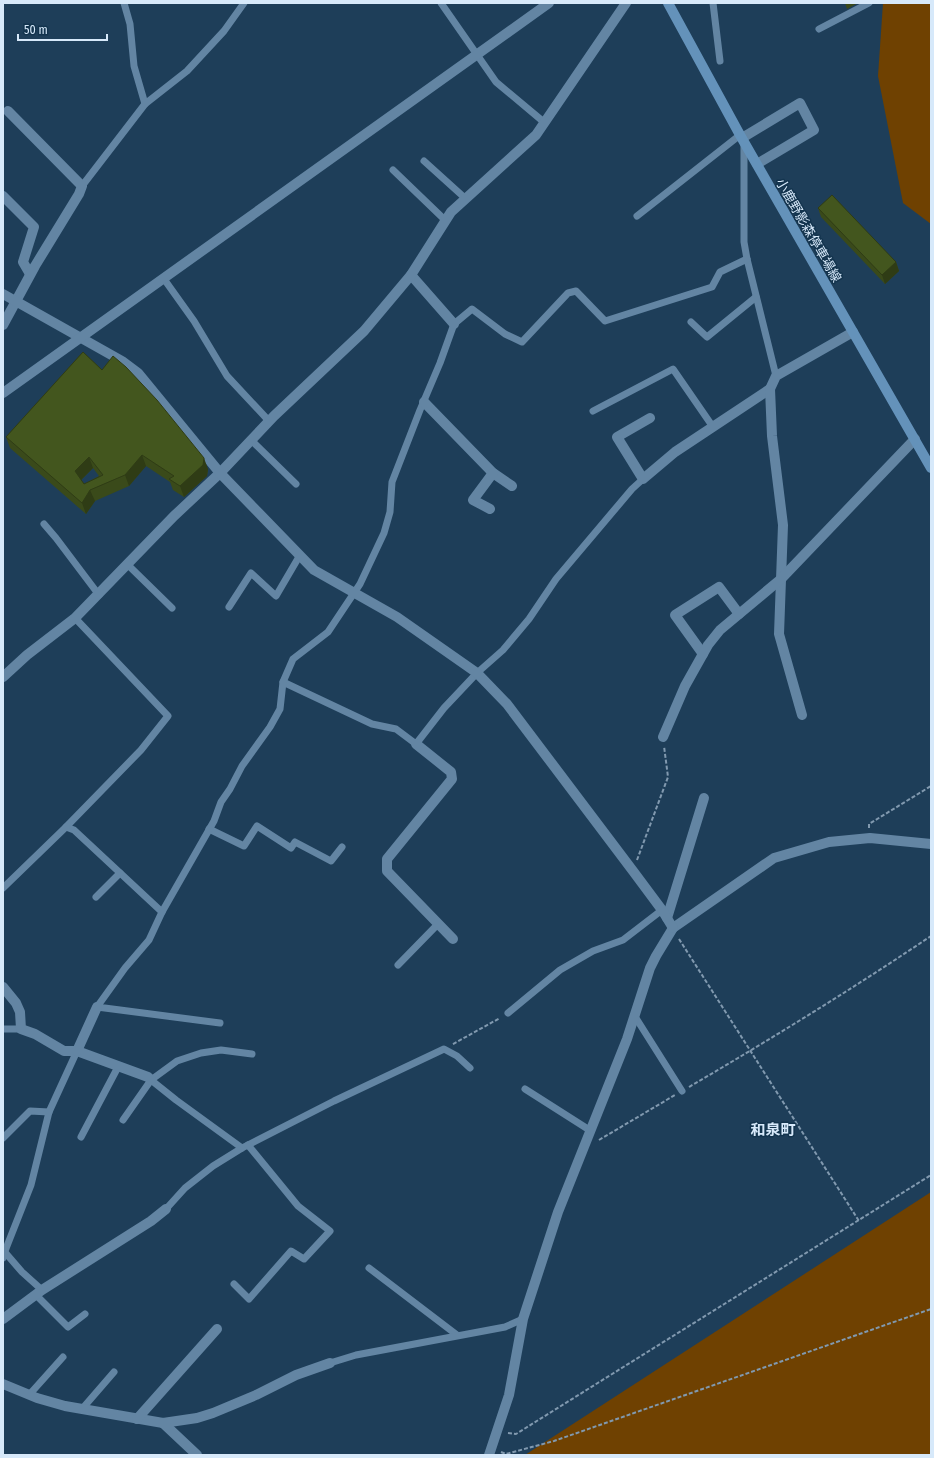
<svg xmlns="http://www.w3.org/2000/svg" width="934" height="1458" viewBox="0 0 934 1458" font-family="'Fira Sans Condensed','Noto Sans JP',sans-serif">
	<rect width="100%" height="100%" fill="#1e3e59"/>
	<g fill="#6f4101">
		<path d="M 883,3 L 931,3 L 931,224 L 903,203 L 878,76 Z"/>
		<path d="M 931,1192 L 931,1455 L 525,1455 Z"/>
	</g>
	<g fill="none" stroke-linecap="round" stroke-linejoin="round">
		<g stroke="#8199af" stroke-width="2" stroke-dasharray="4 2" stroke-linecap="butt">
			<path d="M 869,828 L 869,824 L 931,786"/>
			<path d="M 637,860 L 668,777 L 664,746"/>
			<path d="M 679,939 L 859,1221"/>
			<path d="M 453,1044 L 500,1018"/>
			<path d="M 689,1087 C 771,1039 852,989 931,936"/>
			<path d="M 599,1140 L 675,1095"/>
			<path d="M 508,1433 L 516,1434 L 931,1175"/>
			<path d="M 501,1452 L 506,1454 L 554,1441 L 931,1309"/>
		</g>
		<g stroke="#6385a3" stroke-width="7">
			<path d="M 124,3 L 130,24 L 134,66 L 145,104"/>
			<path d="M 441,3 L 496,82 L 545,123"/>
			<path d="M 713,3 L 720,61"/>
			<path d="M 819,29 L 869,3"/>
			<path d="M 744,144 L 744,242 L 747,259 L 776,376"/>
			<path d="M 424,161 L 466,199"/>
			<path d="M 393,170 L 446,221"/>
			<path d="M 82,186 L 145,104 L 187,71 L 224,31 L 244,3"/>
			<path d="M 637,216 L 740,135"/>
			<path d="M 164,279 L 194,321 L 227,376 L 269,421"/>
			<path d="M 691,322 L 707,337 L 756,297"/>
			<path d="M 593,411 L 673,369 L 713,427"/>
			<path d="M 252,441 L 296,484"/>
			<path d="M 44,524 L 56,538 L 99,595"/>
			<path d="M 128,565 L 172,608"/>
			<path d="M 229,607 L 251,573 L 276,596 L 300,555"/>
			<path d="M 75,618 L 168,716 L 141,750 L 66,827 L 74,830 L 162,912"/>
			<path d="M 283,682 L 372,724 L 396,729 L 416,744 L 444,708 L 477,673 L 503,650 L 529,619 L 556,579 L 632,489 L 643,479"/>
			<path d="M 209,829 L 244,846 L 257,826 L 291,848 L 295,842 L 331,861 L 342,847"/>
			<path d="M 3,888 L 66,827"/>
			<path d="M 96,897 L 120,873"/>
			<path d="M 398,965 L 438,924"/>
			<path d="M 508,1013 L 560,970 L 593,951 L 623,940 L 662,910"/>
			<path d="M 634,1015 L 682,1091"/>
			<path d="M 220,1023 L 97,1007 L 125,968 L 149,940 L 162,912 L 214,821 L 221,802 L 230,789 L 242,766 L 270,727 L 280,709 L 283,682 L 293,659 L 328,632 L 360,584 L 384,533 L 390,512 L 392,482 L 420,410 L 440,363 L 454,324 L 472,309 L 505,334 L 522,342 L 568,293 L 576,291 L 605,321 L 712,287 L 720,272 L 747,259"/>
			<path d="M 3,1029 L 21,1029"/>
			<path d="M 151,1080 L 176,1100 L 242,1148"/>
			<path d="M 525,1089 L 591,1131"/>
			<path d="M 123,1120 L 151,1080 L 177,1061 L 201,1053 L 221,1050 L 252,1054"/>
			<path d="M 81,1137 L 118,1067"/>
			<path d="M 3,1138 L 30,1111 L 49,1112"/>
			<path d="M 166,1209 L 185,1188 L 213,1166 L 242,1148 L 334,1101 L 444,1049 L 457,1056 L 470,1068"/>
			<path d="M 3,1250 L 22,1272 L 42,1290"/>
			<path d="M 3,1258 L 5,1251 L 31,1185 L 49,1112 L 77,1051"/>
			<path d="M 369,1268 L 457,1335"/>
			<path d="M 234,1284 L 249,1299 L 291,1251 L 304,1259 L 330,1231 L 298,1206 L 248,1145"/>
			<path d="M 36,1295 L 68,1327 L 85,1314"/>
			<path d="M 330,1363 L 356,1355 L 505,1327 L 523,1319"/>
			<path d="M 29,1395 L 63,1357"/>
			<path d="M 82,1409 L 114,1372"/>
		</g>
		<g stroke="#6385a3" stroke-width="10">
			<path d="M 742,138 L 800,103 L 814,130 L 757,164"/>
			<path d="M 3,196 L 34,227 L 23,262 L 30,274"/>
			<path d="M 411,275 L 454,324"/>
			<path d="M 3,325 L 35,266 L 79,194 L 82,186 L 8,111"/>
			<path d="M 424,402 L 493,473 L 512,486"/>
			<path d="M 650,418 L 617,437 L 643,479 L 675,452 L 770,389"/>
			<path d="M 490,509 L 473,500 L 493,473"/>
			<path d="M 703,654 L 675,615 L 719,587 L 739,614"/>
			<path d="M 3,677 L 27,655 L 75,618 L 174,516 L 220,473 L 274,416 L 364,331 L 411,275 L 451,212 L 536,135 L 626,3"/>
			<path d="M 802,715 L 779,634 L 783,525 L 772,436 L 770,389 L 776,376 L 853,332"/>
			<path d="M 663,737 L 685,686 L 708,645 L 720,630 L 781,579 L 915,439"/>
			<path d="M 416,744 L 451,772 L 452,779 L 387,859 L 387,871 L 453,939"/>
			<path d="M 667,918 L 704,798"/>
			<path d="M 3,987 L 16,1003 L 20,1012 L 21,1029 L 35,1034 L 64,1051 L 77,1051 L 148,1077 L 151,1080"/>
			<path d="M 77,1051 L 97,1007"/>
			<path d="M 3,1319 L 42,1290 L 151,1221 L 166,1209"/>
			<path d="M 3,1384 L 37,1398 L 65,1406 L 163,1423 L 197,1418 L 213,1413 L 256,1395 L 296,1375 L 330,1363"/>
			<path d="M 137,1419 L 217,1329"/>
			<path d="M 163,1423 L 197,1455"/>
			<path d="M 489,1455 L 509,1395 L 523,1319 L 558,1212 L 627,1039 L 650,968 L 656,956 L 673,928 L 774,858 L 829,842 L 870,838 L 931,844"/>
		</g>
		<g stroke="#6385a3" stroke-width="10">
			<path d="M 3,294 L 122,361 L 138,373 L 220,473 L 314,570 L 397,617 L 477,673 L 507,704 L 633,871 L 662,910 L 673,928"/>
			<path d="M 3,393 L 549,3"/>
		</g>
		<path stroke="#6492ba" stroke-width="10" d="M 668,3 L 740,135 L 931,468"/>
	</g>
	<g fill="#3a4a1a" fill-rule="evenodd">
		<path d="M 845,3 L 858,3 L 847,9 Z"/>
		<path d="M 818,208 L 896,262 L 899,271 L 885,284 L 821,217 Z"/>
		<path d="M 83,352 L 208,469 L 207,476 L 184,497 L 173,490 L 170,482 L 146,466 L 129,486 L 95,501 L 86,514 L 10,448 L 6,437 ZM 93,468 L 99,476 L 84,484 L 81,480 Z"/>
	</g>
	<g fill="#2f3c15">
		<path d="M 896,262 L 899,271 L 885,284 L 882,275 Z"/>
		<path d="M 142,455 L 146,466 L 129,486 L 125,475 Z"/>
		<path d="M 89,457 L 93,468 L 79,482 L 75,471 Z"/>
		<path d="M 204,458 L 208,469 L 207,476 L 184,497 L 180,486 Z"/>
		<path d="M 90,490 L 95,501 L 86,514 L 82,503 Z"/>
	</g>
	<g fill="#43561e" stroke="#2f3c15" fill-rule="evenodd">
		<path d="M 832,195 L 896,262 L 882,275 L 818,208 Z"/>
		<path d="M 83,352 L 102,370 L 113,356 L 126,367 L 157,400 L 204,458 L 203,465 L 180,486 L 169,479 L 174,476 L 142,455 L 125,475 L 90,490 L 82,503 L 6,437 ZM 89,457 L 103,475 L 84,484 L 75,471 Z"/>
	</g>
	<g text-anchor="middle" stroke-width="3" stroke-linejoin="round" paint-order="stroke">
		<g font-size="13" fill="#d7e9fa" stroke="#13344e">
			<text transform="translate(809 230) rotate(60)" y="5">小鹿野影森停車場線</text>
		</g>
		<g font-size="15" font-weight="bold" fill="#d7e9fa" stroke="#13344e">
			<text x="773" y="1135">和泉町</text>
		</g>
	</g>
	<rect width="934" height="1458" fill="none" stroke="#d7e9fa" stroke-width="8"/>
	<path d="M18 34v6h89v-6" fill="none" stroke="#d7e9fa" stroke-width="2"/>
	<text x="24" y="34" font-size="12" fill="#d7e9fa" stroke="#13344e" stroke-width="3" paint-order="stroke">50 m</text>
</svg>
